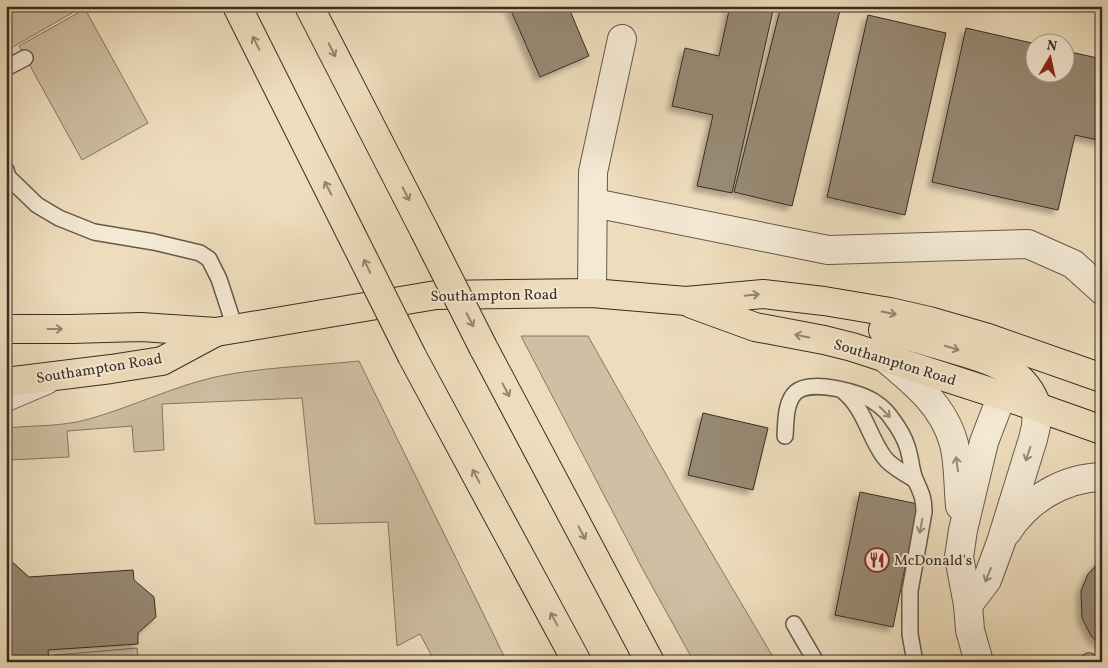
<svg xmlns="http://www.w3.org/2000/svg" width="1108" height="668" viewBox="0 0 1108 668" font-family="Vollkorn,serif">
	<defs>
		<filter id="shadow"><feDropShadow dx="-4.5" dy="4.5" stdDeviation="2.5" flood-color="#0004"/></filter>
	</defs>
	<rect width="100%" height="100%" fill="#eeddbd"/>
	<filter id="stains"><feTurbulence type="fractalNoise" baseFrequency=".004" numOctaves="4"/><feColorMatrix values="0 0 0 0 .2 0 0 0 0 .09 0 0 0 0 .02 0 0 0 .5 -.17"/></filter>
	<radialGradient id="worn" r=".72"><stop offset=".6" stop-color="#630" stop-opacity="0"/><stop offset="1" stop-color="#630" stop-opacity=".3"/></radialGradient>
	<g fill="#cfbfa3" stroke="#847663">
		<path d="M 6,6 L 84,6 L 6,51 Z"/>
		<path d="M 85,9 L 148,123 L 82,160 L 19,46 Z"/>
		<path d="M 521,336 L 588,336 L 685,508 L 776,662 L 694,662 L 642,568 Z"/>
		<path d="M 359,361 L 507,662 L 435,662 L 420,634 L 397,646 L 388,522 L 315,524 L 302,398 L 162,404 L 164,450 L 134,452 L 132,426 L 67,431 L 69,457 L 10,460 L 12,487 L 6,488 L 6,428 C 34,425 62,427 89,419 C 132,407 172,387 215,377 C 262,367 312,366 359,361 Z"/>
		<path d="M 137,648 L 138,660 L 173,658 L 173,662 L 55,662 L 54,655 Z"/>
	</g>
	<g fill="#978973" stroke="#382d23" filter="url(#shadow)">
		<path d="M 509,6 L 568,6 L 589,56 L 540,77 Z"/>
		<path d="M 730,6 L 774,6 L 732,193 L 697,186 L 713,115 L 672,106 L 685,48 L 719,56 Z"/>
		<path d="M 781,6 L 841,6 L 792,206 L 734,192 Z"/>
		<path d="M 868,15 L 946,33 L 905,215 L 827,197 Z"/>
		<path d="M 966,28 L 1036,44 L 1036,72 L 1066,72 L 1066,51 L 1102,59 L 1102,141 L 1075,135 L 1058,210 L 932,182 Z"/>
		<path d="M 703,413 L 768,428 L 753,490 L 688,475 Z"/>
		<path d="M 860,492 L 918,504 L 893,627 L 835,615 Z"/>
		<path d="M 6,527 L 8,527 L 10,560 L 29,577 L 133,570 L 134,580 L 154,597 L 156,617 L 138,633 L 138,644 L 48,650 L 49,662 L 6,662 Z"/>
		<path d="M 1102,559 L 1102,646 L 1091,636 L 1082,618 L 1081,591 L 1088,574 Z"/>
	</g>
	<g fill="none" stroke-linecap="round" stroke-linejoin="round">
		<g stroke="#66594a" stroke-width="18">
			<g id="service">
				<path d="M 6,68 L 25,58"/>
				<path d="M 6,170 L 8,177 L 37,205 L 59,218 L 94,232 L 154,242 L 200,253 L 209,259 L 219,279 L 235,328"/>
				<path d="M 843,391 C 865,409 868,435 884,457 C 891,467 905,473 915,480"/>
				<path d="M 785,436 C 786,422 785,402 796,392 C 812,379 861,392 876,403 C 882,407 888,413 892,419 C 898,427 904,437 907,446 C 911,457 911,469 915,479 C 921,493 924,497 924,512 L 910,591 L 910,634 L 915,662"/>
				<path d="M 794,624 L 816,662"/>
				<path d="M 1089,662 L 1089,661"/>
			</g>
		</g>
		<g stroke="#66594a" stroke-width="30">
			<g id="minor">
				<path d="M 594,203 L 828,250 L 1028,244 L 1073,264 L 1102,290"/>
				<path d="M 592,293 L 593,172 L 622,39"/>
				<path d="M 885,358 C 914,382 944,406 954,444 C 959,464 958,486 960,506"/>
				<path d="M 6,397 L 46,380"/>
				<path d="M 1007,532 C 1028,499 1064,478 1102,477"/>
				<path d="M 968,605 L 987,580 L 1001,542 L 1033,439 L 1036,426 L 1037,407"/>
				<path d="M 979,662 L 970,630 L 968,605 L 959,557 L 963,530 L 984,442 L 1002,395"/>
			</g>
		</g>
		<g stroke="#382d23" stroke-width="30">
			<g id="primary">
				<path d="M 692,304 L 755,327 L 824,340 L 852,347 L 1037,407 L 1102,430"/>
				<path d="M 6,329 L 71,329 L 141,327 L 216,332 L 436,295 L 592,293 L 686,301 L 763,294 L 824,301 L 890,312 L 929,321 L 988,338 L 1102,378"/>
				<path d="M 883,330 C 905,335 927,341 949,348 C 984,358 1025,367 1037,407"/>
				<path d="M 6,382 L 111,369 L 162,361 L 216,332"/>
			</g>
		</g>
		<g stroke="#382d23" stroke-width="30">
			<g id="motorway">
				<path d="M 237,6 L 350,232"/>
				<path d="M 309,6 L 424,230"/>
				<path d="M 483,347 L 650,662"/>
				<path d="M 412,356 L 577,662"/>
			</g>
		</g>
		<use href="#service" stroke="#f4e9d4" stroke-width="15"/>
		<use href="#minor" stroke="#f4e9d4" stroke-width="28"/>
		<use href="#primary" stroke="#eeddbd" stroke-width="28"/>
		<use href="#motorway" stroke="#eeddbd" stroke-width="28"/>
		<g stroke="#382d23" stroke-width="30" stroke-linecap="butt">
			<g id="motorway-bridge">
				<path d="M 424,230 L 483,347"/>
				<path d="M 350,232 L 412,356"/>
			</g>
		</g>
		<use href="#motorway-bridge" stroke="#eeddbd" stroke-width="28"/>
	</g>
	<defs><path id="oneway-shaft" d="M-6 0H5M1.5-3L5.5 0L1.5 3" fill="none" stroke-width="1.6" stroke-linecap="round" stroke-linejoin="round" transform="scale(1.25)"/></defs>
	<g stroke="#938570">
		<use href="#oneway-shaft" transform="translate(256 43) rotate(-117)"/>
		<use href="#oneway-shaft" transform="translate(332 50) rotate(63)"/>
		<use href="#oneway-shaft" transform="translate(328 188) rotate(-117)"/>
		<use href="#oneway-shaft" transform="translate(406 194) rotate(63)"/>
		<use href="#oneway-shaft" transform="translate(367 266) rotate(-116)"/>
		<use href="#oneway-shaft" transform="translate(752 295) rotate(-6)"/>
		<use href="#oneway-shaft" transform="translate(889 313) rotate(11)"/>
		<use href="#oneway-shaft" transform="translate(470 320) rotate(63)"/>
		<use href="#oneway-shaft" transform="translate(55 329)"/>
		<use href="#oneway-shaft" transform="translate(802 336) rotate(-169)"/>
		<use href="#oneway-shaft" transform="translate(952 348) rotate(17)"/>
		<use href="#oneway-shaft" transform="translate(506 390) rotate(62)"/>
		<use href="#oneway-shaft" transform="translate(476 476) rotate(-118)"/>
		<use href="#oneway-shaft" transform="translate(582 533) rotate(62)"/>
		<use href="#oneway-shaft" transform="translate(554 619) rotate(-118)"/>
	</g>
	<g stroke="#968b7c">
		<use href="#oneway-shaft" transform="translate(885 412) rotate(45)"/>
		<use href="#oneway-shaft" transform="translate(1028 454) rotate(108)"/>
		<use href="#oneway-shaft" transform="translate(957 464) rotate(-98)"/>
		<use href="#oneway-shaft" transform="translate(921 526) rotate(101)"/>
		<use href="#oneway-shaft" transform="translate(988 575) rotate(112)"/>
	</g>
	<defs>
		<g id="restaurant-ring" transform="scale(1.25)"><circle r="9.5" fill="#f4e9d4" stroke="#8f2418" stroke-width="1.5"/><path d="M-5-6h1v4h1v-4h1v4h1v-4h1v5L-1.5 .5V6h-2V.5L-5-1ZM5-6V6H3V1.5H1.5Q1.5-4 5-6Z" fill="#8f2418"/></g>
	</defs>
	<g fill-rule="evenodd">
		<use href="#restaurant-ring" x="877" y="560"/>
	</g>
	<g text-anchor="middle" stroke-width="4" stroke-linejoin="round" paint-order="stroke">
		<g font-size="15" fill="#382d23" stroke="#f4e9d4">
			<text transform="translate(494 295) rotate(-1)" y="5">Southampton Road</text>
			<text transform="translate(895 362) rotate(17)" y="5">Southampton Road</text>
			<text transform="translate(99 368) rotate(-9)" y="5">Southampton Road</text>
		</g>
		<g font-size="15" fill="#382d23" stroke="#f4e9d4" text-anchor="start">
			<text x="894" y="565">McDonald's</text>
		</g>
	</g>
	<rect width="1108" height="668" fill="none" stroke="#eeddbd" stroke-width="25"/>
	<rect x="8" y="8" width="1093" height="653" fill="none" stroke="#382d23" stroke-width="2.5"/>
	<rect x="12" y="12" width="1083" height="643" fill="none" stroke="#382d23"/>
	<g transform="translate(1050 58) rotate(9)"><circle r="24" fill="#f4e9d4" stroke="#a99e8d"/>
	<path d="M0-4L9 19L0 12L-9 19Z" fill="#8f2418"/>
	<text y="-8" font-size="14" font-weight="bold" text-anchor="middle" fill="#382d23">N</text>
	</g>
	<rect width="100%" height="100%" filter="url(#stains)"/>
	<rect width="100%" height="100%" fill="url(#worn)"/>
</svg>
